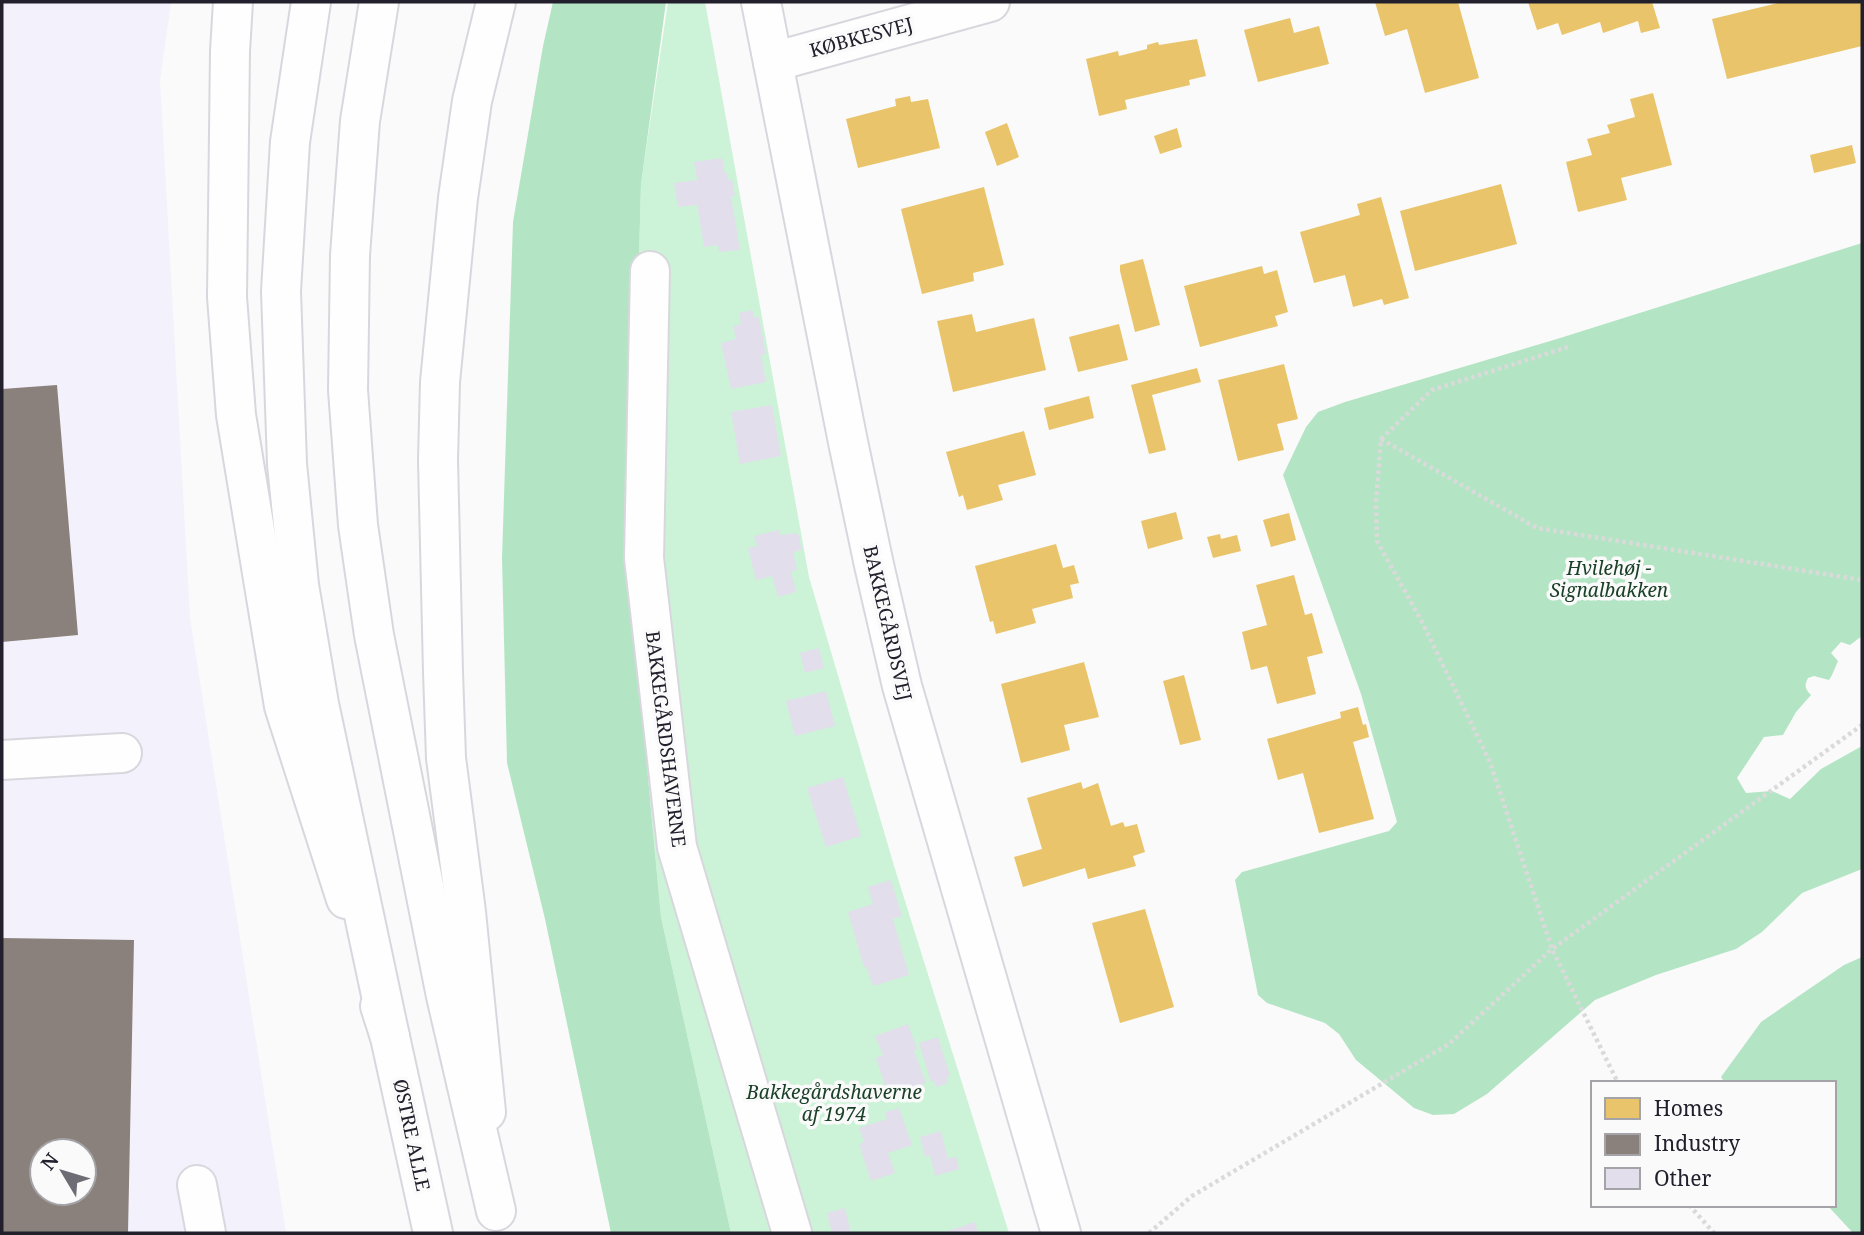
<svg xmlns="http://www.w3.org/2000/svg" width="1864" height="1235" viewBox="0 0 1864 1235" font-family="'Noto Serif',serif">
	<rect width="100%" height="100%" fill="#fafafa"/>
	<path fill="#f3f1fb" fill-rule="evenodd" d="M 2,2 L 171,2 L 160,80 L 190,618 L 286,1233 L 2,1233 ZM 42,1151 L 84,1151 L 84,1193 L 42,1193 Z"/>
	<path fill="#ccf3d8" d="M 668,2 L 705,2 L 809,577 L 895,869 L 1009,1233 L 731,1233 L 661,917 L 630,584 L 641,183 Z"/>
	<g fill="#b3e5c4">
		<path d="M 553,2 L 666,2 L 641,184 L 630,584 L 661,917 L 731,1233 L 611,1233 L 545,919 L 507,763 L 502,558 L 513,222 L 543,46 Z"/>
		<path d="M 1862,243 L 1862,636 L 1850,645 L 1841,642 L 1831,653 L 1838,661 L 1832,675 L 1829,680 L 1814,676 L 1808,678 C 1804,686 1805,689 1811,695 L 1796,712 L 1783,735 L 1764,737 L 1737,778 L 1746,793 L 1772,791 L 1790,799 L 1821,769 L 1862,746 L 1862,869 L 1802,893 L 1762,932 L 1736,949 L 1656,975 L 1595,1000 L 1487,1094 L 1454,1114 L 1433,1115 L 1414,1108 L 1356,1060 L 1339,1034 L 1325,1023 L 1267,1003 L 1258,995 L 1235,880 L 1242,872 L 1389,831 L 1397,822 L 1361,694 L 1283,475 L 1306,427 L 1318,412 L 1345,402 L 1557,339 Z"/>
		<path d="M 1862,957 L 1862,1233 L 1853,1233 L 1827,1205 L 1834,1205 L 1834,1083 L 1725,1083 L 1721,1077 L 1761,1022 L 1844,965 Z"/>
	</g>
	<g fill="#e9c46a">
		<path d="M 1375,2 L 1458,2 L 1479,78 L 1425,93 L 1407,29 L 1385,36 Z"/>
		<path d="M 1528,2 L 1652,2 L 1660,28 L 1641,33 L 1638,21 L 1603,33 L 1600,22 L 1562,35 L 1558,23 L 1537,30 Z"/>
		<path d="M 1782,2 L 1862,2 L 1862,46 L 1727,79 L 1712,19 Z"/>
		<path d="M 1290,18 L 1294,33 L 1319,26 L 1329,64 L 1258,82 L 1244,30 Z"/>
		<path d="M 1197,39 L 1206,76 L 1189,80 L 1190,85 L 1125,100 L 1127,109 L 1099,116 L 1086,59 L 1118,51 L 1119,56 L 1147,49 L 1147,45 L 1158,42 L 1159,45 Z"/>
		<path d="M 1653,93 L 1672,165 L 1621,178 L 1627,200 L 1578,212 L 1566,162 L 1592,155 L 1587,139 L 1610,133 L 1607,125 L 1635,117 L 1630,99 Z"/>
		<path d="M 910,96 L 911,102 L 928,99 L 940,148 L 858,168 L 846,119 L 896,106 L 895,99 Z"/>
		<path d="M 1007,123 L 1019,157 L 997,166 L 985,132 Z"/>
		<path d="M 1177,128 L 1182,147 L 1160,154 L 1154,136 Z"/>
		<path d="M 1852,145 L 1856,163 L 1814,173 L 1810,155 Z"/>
		<path d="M 1501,184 L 1517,244 L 1415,271 L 1400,211 Z"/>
		<path d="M 984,187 L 1004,265 L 973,273 L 974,281 L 922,294 L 901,209 Z"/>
		<path d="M 1381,197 L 1409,298 L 1384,305 L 1382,299 L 1353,307 L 1345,275 L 1314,283 L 1300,232 L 1360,215 L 1357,204 Z"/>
		<path d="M 1143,259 L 1160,325 L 1135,332 L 1120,271 L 1120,265 Z"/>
		<path d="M 1262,266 L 1264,274 L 1277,270 L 1288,312 L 1275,316 L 1278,326 L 1200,347 L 1184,286 Z"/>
		<path d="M 972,314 L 976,332 L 1034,318 L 1046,370 L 953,392 L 937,321 Z"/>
		<path d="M 1119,324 L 1128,360 L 1078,372 L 1069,337 Z"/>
		<path d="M 1284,364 L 1298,419 L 1277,424 L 1284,450 L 1238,461 L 1218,380 Z"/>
		<path d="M 1197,368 L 1201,382 L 1152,395 L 1166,450 L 1149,454 L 1131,385 Z"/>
		<path d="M 1089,396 L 1094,418 L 1049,430 L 1044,408 Z"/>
		<path d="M 1024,431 L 1036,475 L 998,485 L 1003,500 L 967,510 L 963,495 L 959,497 L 946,452 Z"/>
		<path d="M 1176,512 L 1183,539 L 1148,549 L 1141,521 Z"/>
		<path d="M 1289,513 L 1296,540 L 1271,547 L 1263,520 Z"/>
		<path d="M 1220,534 L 1221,539 L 1237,535 L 1241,551 L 1213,558 L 1207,537 Z"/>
		<path d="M 1056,544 L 1063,568 L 1074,565 L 1079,583 L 1070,585 L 1073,598 L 1032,609 L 1036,623 L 996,634 L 993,621 L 990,622 L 975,566 Z"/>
		<path d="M 1294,575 L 1305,615 L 1312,613 L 1323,653 L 1307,657 L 1316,694 L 1277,704 L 1267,666 L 1251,670 L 1242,632 L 1267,625 L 1256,585 Z"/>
		<path d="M 1084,662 L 1099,717 L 1064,725 L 1070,750 L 1021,763 L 1001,684 Z"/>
		<path d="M 1184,675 L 1201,740 L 1180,745 L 1163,681 Z"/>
		<path d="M 1358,707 L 1363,725 L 1366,724 L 1369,737 L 1353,742 L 1374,819 L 1319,833 L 1303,773 L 1278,780 L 1267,739 L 1341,718 L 1340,712 Z"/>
		<path d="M 1081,782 L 1083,789 L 1098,783 L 1111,826 L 1123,822 L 1125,827 L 1137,824 L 1145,852 L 1133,856 L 1136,866 L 1088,879 L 1085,868 L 1023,887 L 1014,857 L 1042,849 L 1027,798 Z"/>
		<path d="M 1145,909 L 1174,1007 L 1120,1023 L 1092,923 Z"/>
	</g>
	<g fill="#8a817c" fill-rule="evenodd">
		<path d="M 57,385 L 78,635 L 2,642 L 2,389 Z"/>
		<path d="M 2,938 L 134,940 L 128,1233 L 2,1233 ZM 42,1151 L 84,1151 L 84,1193 L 42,1193 Z"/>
	</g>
	<g fill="#e2deeb">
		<path d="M 722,158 L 725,174 L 727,173 L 728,180 L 732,179 L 735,196 L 731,196 L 740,250 L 719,252 L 718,245 L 704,247 L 697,205 L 678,207 L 674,183 L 697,180 L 694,162 Z"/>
		<path d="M 752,310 L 754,317 L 759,317 L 766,354 L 761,355 L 766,382 L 731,389 L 721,343 L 736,339 L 733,326 L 741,324 L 739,313 Z"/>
		<path d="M 772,405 L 781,456 L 740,464 L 731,412 Z"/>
		<path d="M 779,530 L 780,535 L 798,533 L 802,550 L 793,552 L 797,570 L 791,571 L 796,592 L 778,597 L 772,576 L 756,580 L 748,548 L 757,546 L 754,536 Z"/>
		<path d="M 819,648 L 824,668 L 805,673 L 800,653 Z"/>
		<path d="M 826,691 L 835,726 L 795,736 L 786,701 Z"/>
		<path d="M 843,777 L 861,836 L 826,847 L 807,788 Z"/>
		<path d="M 891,880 L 902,916 L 893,919 L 909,975 L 873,986 L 866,966 L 864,967 L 848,912 L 873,904 L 868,887 Z"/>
		<path d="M 908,1024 L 917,1049 L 914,1051 L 926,1083 L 889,1097 L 876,1058 L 883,1055 L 875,1036 Z"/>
		<path d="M 938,1037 L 950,1076 L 947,1077 L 948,1083 L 936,1087 L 934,1081 L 931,1082 L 919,1043 Z"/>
		<path d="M 899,1108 L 912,1145 L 888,1153 L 895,1173 L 871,1181 L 859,1144 L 864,1142 L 859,1128 L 887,1119 L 885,1112 Z"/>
		<path d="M 941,1131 L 948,1159 L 956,1156 L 959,1169 L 935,1176 L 930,1155 L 925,1157 L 920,1137 Z"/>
		<path d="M 845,1208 L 851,1233 L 832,1233 L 827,1213 Z"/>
		<path d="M 975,1222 L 978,1233 L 942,1233 Z"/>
	</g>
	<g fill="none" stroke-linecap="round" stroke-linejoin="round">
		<g stroke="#d8d7dd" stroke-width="42">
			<g id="minor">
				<path d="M 233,2 L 230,51 L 227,297 L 236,415 L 284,706 L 346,899"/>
				<path d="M 761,2 L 848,442 L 874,565 L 902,686 L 1061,1233"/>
				<path d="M 773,62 L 990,2"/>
				<path d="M 650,271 L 644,558 L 677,847 L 792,1233"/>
				<path d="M 2,760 L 122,753"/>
				<path d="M 380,1006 L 390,1037 L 433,1233"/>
				<path d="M 486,1112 L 466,912 L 446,758 L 443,672 L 438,460 L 440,382 L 458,198 L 472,101 L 496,2"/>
				<path d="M 197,1185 L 206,1233"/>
			</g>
		</g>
		<g stroke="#d8d7dd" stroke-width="42">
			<g id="highway">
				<path d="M 311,2 L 290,142 L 281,291 L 287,464 L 299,585 L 319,704 L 390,1037"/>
				<path d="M 379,2 L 360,121 L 350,255 L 348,390 L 358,525 L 374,635 L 446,996 L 496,1211"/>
			</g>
		</g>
		<g stroke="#dadadb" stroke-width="4.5" stroke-dasharray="3.5 3.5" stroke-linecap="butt">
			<path d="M 1568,347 L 1432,390 L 1381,439 L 1376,503 L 1377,541 L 1422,622 L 1490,762 L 1552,949 L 1618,1083"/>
			<path d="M 1381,439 L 1537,528 L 1862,580"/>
			<path d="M 1689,1205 L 1714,1233"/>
			<path d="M 1149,1233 L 1192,1196 L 1449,1044 L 1552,949 L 1862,725"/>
		</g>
		<use href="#minor" stroke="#fefefe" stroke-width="38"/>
		<use href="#highway" stroke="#fefefe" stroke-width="38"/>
	</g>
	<g text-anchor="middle" stroke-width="7" stroke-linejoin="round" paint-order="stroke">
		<g font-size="19" fill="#23202d" stroke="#fafafa">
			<text transform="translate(861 37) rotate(-15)" y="7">KØBKESVEJ</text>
			<text transform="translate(888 623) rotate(77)" y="7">BAKKEGÅRDSVEJ</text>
			<text transform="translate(666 739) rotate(83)" y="7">BAKKEGÅRDSHAVERNE</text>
			<text transform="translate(412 1135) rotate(78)" y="7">ØSTRE ALLE</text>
		</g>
		<g font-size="19" font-style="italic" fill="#1a4028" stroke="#fafafa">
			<text x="1609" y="575">Hvilehøj -<tspan x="1609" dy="22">Signalbakken</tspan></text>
			<text x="834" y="1099">Bakkegårdshaverne<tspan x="834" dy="22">af 1974</tspan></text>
		</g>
	</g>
	<rect width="1864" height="1235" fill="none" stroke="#23202d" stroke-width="7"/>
	<rect x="1591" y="1081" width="245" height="126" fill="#fafafa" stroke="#a4a3a8" stroke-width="2"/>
	<rect x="1605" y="1098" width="35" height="21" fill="#e9c46a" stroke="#a4a3a8" stroke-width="2"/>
	<text x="1654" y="1116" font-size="21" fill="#23202d">Homes</text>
	<rect x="1605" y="1134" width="35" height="21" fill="#8a817c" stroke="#a4a3a8" stroke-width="2"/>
	<text x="1654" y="1151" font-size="21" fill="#23202d">Industry</text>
	<rect x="1605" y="1168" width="35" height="21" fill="#e2deeb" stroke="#a4a3a8" stroke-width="2"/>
	<text x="1654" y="1186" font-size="21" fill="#23202d">Other</text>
	<g transform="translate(63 1172) rotate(308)"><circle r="33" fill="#fafafa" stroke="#a4a3a8" stroke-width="2"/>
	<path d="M0-5L12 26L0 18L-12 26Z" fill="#6e6c75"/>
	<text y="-10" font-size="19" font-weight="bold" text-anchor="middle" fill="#23202d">N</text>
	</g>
</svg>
